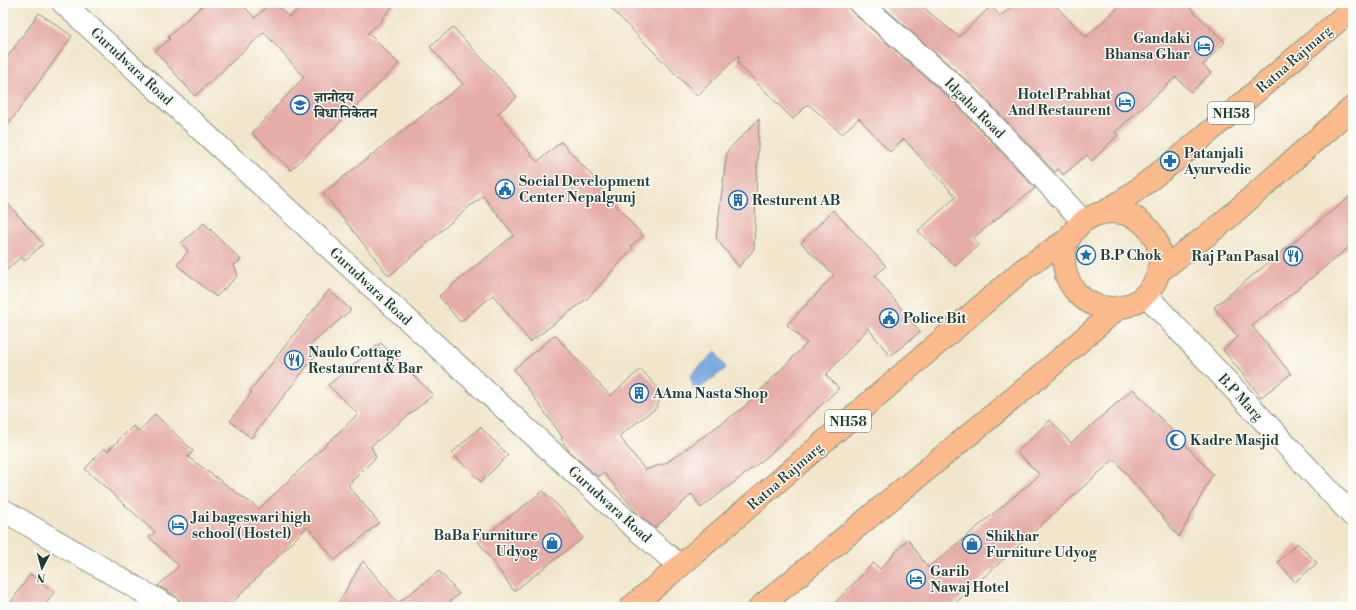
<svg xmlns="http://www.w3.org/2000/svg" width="1356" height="610" viewBox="0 0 1356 610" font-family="'Libre Bodoni','Noto Serif Devanagari',serif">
	<rect width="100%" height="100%" fill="#fdfcf7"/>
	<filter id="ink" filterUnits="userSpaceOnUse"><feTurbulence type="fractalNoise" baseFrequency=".025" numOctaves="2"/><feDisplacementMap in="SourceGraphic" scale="8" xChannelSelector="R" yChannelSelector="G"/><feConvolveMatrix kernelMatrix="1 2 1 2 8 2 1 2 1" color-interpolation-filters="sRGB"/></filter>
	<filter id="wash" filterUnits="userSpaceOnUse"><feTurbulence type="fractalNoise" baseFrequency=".012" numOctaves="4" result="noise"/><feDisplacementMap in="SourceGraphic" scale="16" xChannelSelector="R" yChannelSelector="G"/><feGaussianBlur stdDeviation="0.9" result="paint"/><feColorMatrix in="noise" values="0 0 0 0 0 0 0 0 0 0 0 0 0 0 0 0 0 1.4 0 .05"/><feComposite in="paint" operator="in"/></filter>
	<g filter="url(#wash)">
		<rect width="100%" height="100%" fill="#f1e6cc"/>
		<path fill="#74a6df" stroke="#4a728a" d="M 716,351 L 726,368 L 695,392 L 690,376 Z"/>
		<g id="blocks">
			<g fill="#e6aca7">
				<path d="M 205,3 L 241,3 L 255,18 L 270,3 L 276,3 L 289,17 L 305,3 L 396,3 L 382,18 L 383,20 L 368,33 L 399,64 L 291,170 L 252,133 L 304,77 L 264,32 L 195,96 L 155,51 L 170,39 L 168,37 Z"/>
				<path d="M 606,3 L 848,3 L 848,7 L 852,12 L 956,104 L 1035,188 L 973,238 L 979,245 L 955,266 L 918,231 L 956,197 L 904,139 L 890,152 L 859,118 L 842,134 L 808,104 L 793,119 L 738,64 L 739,55 L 697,96 Z"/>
				<path d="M 879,3 L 918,3 L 959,37 L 991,6 L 1000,16 L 1016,3 L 1053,3 L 1086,37 L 1123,3 L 1185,3 L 1225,42 L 1203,65 L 1211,73 L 1191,92 L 1176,77 L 1115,132 L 1118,135 L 1092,161 L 1087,155 L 1063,175 L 1058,169 L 1055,172 L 973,86 Z"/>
				<path d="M 39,13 L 72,36 L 3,132 L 3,63 Z"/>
				<path d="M 453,27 L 517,97 L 498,113 L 537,162 L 561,142 L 594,178 L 593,179 L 643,236 L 631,246 L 633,248 L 588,298 L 530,342 L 493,295 L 460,322 L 439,296 L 514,235 L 483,196 L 472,205 L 471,205 L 389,276 L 323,193 L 463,84 L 430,47 Z"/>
				<path d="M 759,119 L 754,249 L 739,267 L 716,238 L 727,151 Z"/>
				<path d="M 1353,194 L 1353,244 L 1252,326 L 1291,374 L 1261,397 L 1223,350 L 1238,337 L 1214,307 Z"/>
				<path d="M 3,198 L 43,244 L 24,261 L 21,257 L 3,273 Z"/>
				<path d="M 833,210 L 886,266 L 875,276 L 920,332 L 890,356 L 868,328 L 826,375 L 839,388 L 768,456 L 701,508 L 692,494 L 655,528 L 638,514 L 604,473 L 598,477 L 570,452 L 561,439 L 563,438 L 514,369 L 555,335 L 610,396 L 641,369 L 663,394 L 656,408 L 619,436 L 645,470 L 666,463 L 743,408 L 807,343 L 787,325 L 834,275 L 801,243 Z"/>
				<path d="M 204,223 L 241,260 L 234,265 L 238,275 L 216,297 L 177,265 L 188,251 L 181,243 Z"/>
				<path d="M 329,290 L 351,310 L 308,347 L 315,356 L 251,438 L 230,421 L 252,392 L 250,391 Z"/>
				<path d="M 381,343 L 433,395 L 371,446 L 376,457 L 348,485 L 379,523 L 335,560 L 307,527 L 228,607 L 181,607 L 180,601 L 176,596 L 158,586 L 179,566 L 149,537 L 155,532 L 85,469 L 104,448 L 108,451 L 133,426 L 139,432 L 155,414 L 193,451 L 188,457 L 259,509 L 358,414 L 328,385 Z"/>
				<path d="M 1133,389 L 1213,474 L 1179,537 L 1114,459 L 951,607 L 831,607 L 873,563 L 880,569 L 908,539 L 928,568 L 1040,475 L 1017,452 L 1050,420 L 1071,443 Z"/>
				<path d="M 480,427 L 508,455 L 481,482 L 452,453 Z"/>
				<path d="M 543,491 L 563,511 L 583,538 L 514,591 L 478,541 Z"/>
				<path d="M 1297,543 L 1317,563 L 1295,582 L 1278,562 Z"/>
				<path d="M 363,561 L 398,603 L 439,571 L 459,594 L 444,607 L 336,607 Z"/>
				<path d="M 30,574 L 54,592 L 44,607 L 8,607 Z"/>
			</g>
		</g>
	</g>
	<g filter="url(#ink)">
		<use href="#blocks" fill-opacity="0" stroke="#889280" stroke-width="1"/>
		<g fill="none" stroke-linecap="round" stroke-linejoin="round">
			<g stroke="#889280" stroke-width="24">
				<g id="minor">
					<path d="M 63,3 L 627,521 L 680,566"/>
					<path d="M 3,510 L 169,607"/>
				</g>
			</g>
			<g stroke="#889280" stroke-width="24">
				<g id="tertiary">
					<path d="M 860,3 L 965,95 L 1083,221"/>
					<path d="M 1146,295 L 1353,516"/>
				</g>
			</g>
			<g stroke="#889280" stroke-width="24">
				<g id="trunk">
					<path d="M 1104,212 L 1126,198 L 1180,157 L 1353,8"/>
					<circle cx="1112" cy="260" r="48"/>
					<path d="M 1160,271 L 1219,226 L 1353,107"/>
					<path d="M 631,607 L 680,566 L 1025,268 L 1068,239"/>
					<path d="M 760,607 L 1038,378 L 1117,309"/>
				</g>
			</g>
			<use href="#minor" stroke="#fff" stroke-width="22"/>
			<use href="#tertiary" stroke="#fff" stroke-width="22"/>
			<use href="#trunk" stroke="#fbbb8d" stroke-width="22"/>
		</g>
	</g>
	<defs>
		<g id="hotel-ring" transform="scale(1)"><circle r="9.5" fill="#fdfcf7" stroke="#1f6fb2" stroke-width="1.5"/><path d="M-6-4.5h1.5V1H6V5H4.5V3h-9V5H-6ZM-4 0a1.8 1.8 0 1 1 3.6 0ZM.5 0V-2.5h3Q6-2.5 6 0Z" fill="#1f6fb2"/></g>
		<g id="school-ring" transform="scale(1)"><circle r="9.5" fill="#fdfcf7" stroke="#1f6fb2" stroke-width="1.5"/><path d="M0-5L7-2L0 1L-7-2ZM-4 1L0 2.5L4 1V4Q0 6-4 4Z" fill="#1f6fb2"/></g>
		<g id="pharmacy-ring" transform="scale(1)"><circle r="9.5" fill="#fdfcf7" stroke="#1f6fb2" stroke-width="1.5"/><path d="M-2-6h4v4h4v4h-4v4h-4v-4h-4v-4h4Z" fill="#1f6fb2"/></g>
		<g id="civic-ring" transform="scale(1)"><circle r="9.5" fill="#fdfcf7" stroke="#1f6fb2" stroke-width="1.5"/><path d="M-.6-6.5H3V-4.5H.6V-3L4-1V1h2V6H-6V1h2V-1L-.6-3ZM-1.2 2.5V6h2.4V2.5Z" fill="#1f6fb2"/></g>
		<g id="building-ring" transform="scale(1)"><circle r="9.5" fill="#fdfcf7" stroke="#1f6fb2" stroke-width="1.5"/><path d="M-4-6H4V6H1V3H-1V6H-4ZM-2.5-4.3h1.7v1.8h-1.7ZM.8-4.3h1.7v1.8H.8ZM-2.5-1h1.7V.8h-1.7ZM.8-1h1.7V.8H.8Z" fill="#1f6fb2"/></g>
		<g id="sight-ring" transform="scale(1)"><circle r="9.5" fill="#fdfcf7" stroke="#1f6fb2" stroke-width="1.5"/><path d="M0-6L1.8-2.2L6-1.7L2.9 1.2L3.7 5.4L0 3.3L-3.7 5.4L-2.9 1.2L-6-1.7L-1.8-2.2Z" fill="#1f6fb2"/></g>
		<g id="restaurant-ring" transform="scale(1)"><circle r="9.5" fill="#fdfcf7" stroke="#1f6fb2" stroke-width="1.5"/><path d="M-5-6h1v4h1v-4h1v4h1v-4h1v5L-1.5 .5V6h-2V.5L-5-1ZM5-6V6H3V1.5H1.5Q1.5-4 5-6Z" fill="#1f6fb2"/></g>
		<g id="mosque-ring" transform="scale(1)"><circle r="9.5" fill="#fdfcf7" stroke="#1f6fb2" stroke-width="1.5"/><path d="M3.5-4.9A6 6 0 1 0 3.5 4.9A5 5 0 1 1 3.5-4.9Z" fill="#1f6fb2"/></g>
		<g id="shop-ring" transform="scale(1)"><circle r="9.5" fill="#fdfcf7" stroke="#1f6fb2" stroke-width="1.5"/><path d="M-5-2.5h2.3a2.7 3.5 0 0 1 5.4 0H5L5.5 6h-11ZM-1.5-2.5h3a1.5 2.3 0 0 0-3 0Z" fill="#1f6fb2"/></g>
	</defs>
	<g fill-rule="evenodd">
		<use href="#hotel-ring" x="1204" y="46"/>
		<use href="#hotel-ring" x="1125" y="102"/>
		<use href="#school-ring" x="300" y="105"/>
		<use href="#pharmacy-ring" x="1170" y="161"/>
		<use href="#civic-ring" x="505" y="189"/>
		<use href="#building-ring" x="738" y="200"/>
		<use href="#sight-ring" x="1086" y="255"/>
		<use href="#restaurant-ring" x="1293" y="256"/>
		<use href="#civic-ring" x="889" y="318"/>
		<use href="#restaurant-ring" x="294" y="360"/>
		<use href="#building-ring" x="639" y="393"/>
		<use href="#mosque-ring" x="1176" y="440"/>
		<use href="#hotel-ring" x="178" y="525"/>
		<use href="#shop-ring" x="552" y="543"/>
		<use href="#shop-ring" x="972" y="544"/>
		<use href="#hotel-ring" x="916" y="579"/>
	</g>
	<g text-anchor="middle" stroke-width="3" stroke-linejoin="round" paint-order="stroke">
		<g fill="#fdfcf7" stroke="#62766e" stroke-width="1">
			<rect x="1208" y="102" width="46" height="22" rx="3"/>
			<rect x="825" y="410" width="46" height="22" rx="3"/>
		</g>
		<g font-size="13" font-weight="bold" fill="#1f3d34">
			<text x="1231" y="118">NH58</text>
			<text x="848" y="426">NH58</text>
		</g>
		<g font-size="14" font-weight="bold" fill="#1f3d34" stroke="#fdfcf7" text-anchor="start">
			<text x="1190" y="43" text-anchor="end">Gandaki<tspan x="1190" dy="16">Bhansa Ghar</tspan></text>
			<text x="1111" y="99" text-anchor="end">Hotel Prabhat<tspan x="1111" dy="16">And Restaurent</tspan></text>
			<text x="314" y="102">ज्ञानाेदय<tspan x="314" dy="16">बिधा निकेतन</tspan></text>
			<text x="1184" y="158">Patanjali<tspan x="1184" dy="16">Ayurvedic</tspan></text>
			<text x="519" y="186">Social Development<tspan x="519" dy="16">Center Nepalgunj</tspan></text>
			<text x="752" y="205">Resturent AB</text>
			<text x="1100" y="260">B.P Chok</text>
			<text x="1279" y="261" text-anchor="end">Raj Pan Pasal</text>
			<text x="903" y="323">Police Bit</text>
			<text x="308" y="357">Naulo Cottage<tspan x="308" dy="16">Restaurent &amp; Bar</tspan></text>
			<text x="653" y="398">AAma Nasta Shop</text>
			<text x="1190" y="445">Kadre Masjid</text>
			<text x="192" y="522">Jai bageswari high<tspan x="192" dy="16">school ( Hostel)</tspan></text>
			<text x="538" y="540" text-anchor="end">BaBa Furniture<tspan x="538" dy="16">Udyog</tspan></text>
			<text x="986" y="541">Shikhar<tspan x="986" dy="16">Furniture Udyog</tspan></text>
			<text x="930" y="576">Garib<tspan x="930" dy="16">Nawaj Hotel</tspan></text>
		</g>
		<g font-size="14" fill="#1f3d34" stroke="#fdfcf7">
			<text transform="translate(1294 59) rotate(-41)" y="5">Ratna Rajmarg</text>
			<text transform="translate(132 66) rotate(43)" y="5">Gurudwara Road</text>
			<text transform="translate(975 108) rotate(45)" y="5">Idgaha Road</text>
			<text transform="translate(371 286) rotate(43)" y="5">Gurudwara Road</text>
			<text transform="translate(1241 397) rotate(47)" y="5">B.P Marg</text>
			<text transform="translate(785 476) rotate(-41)" y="5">Ratna Rajmarg</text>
			<text transform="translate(610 504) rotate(42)" y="5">Gurudwara Road</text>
		</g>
	</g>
	<rect width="1356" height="610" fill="none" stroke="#fdfcf7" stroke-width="16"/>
	<g transform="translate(42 568) rotate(186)" stroke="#fdfcf7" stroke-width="3" paint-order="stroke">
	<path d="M0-3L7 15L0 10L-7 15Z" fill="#1f3d34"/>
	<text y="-6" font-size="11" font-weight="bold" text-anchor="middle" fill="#1f3d34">N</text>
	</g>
</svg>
